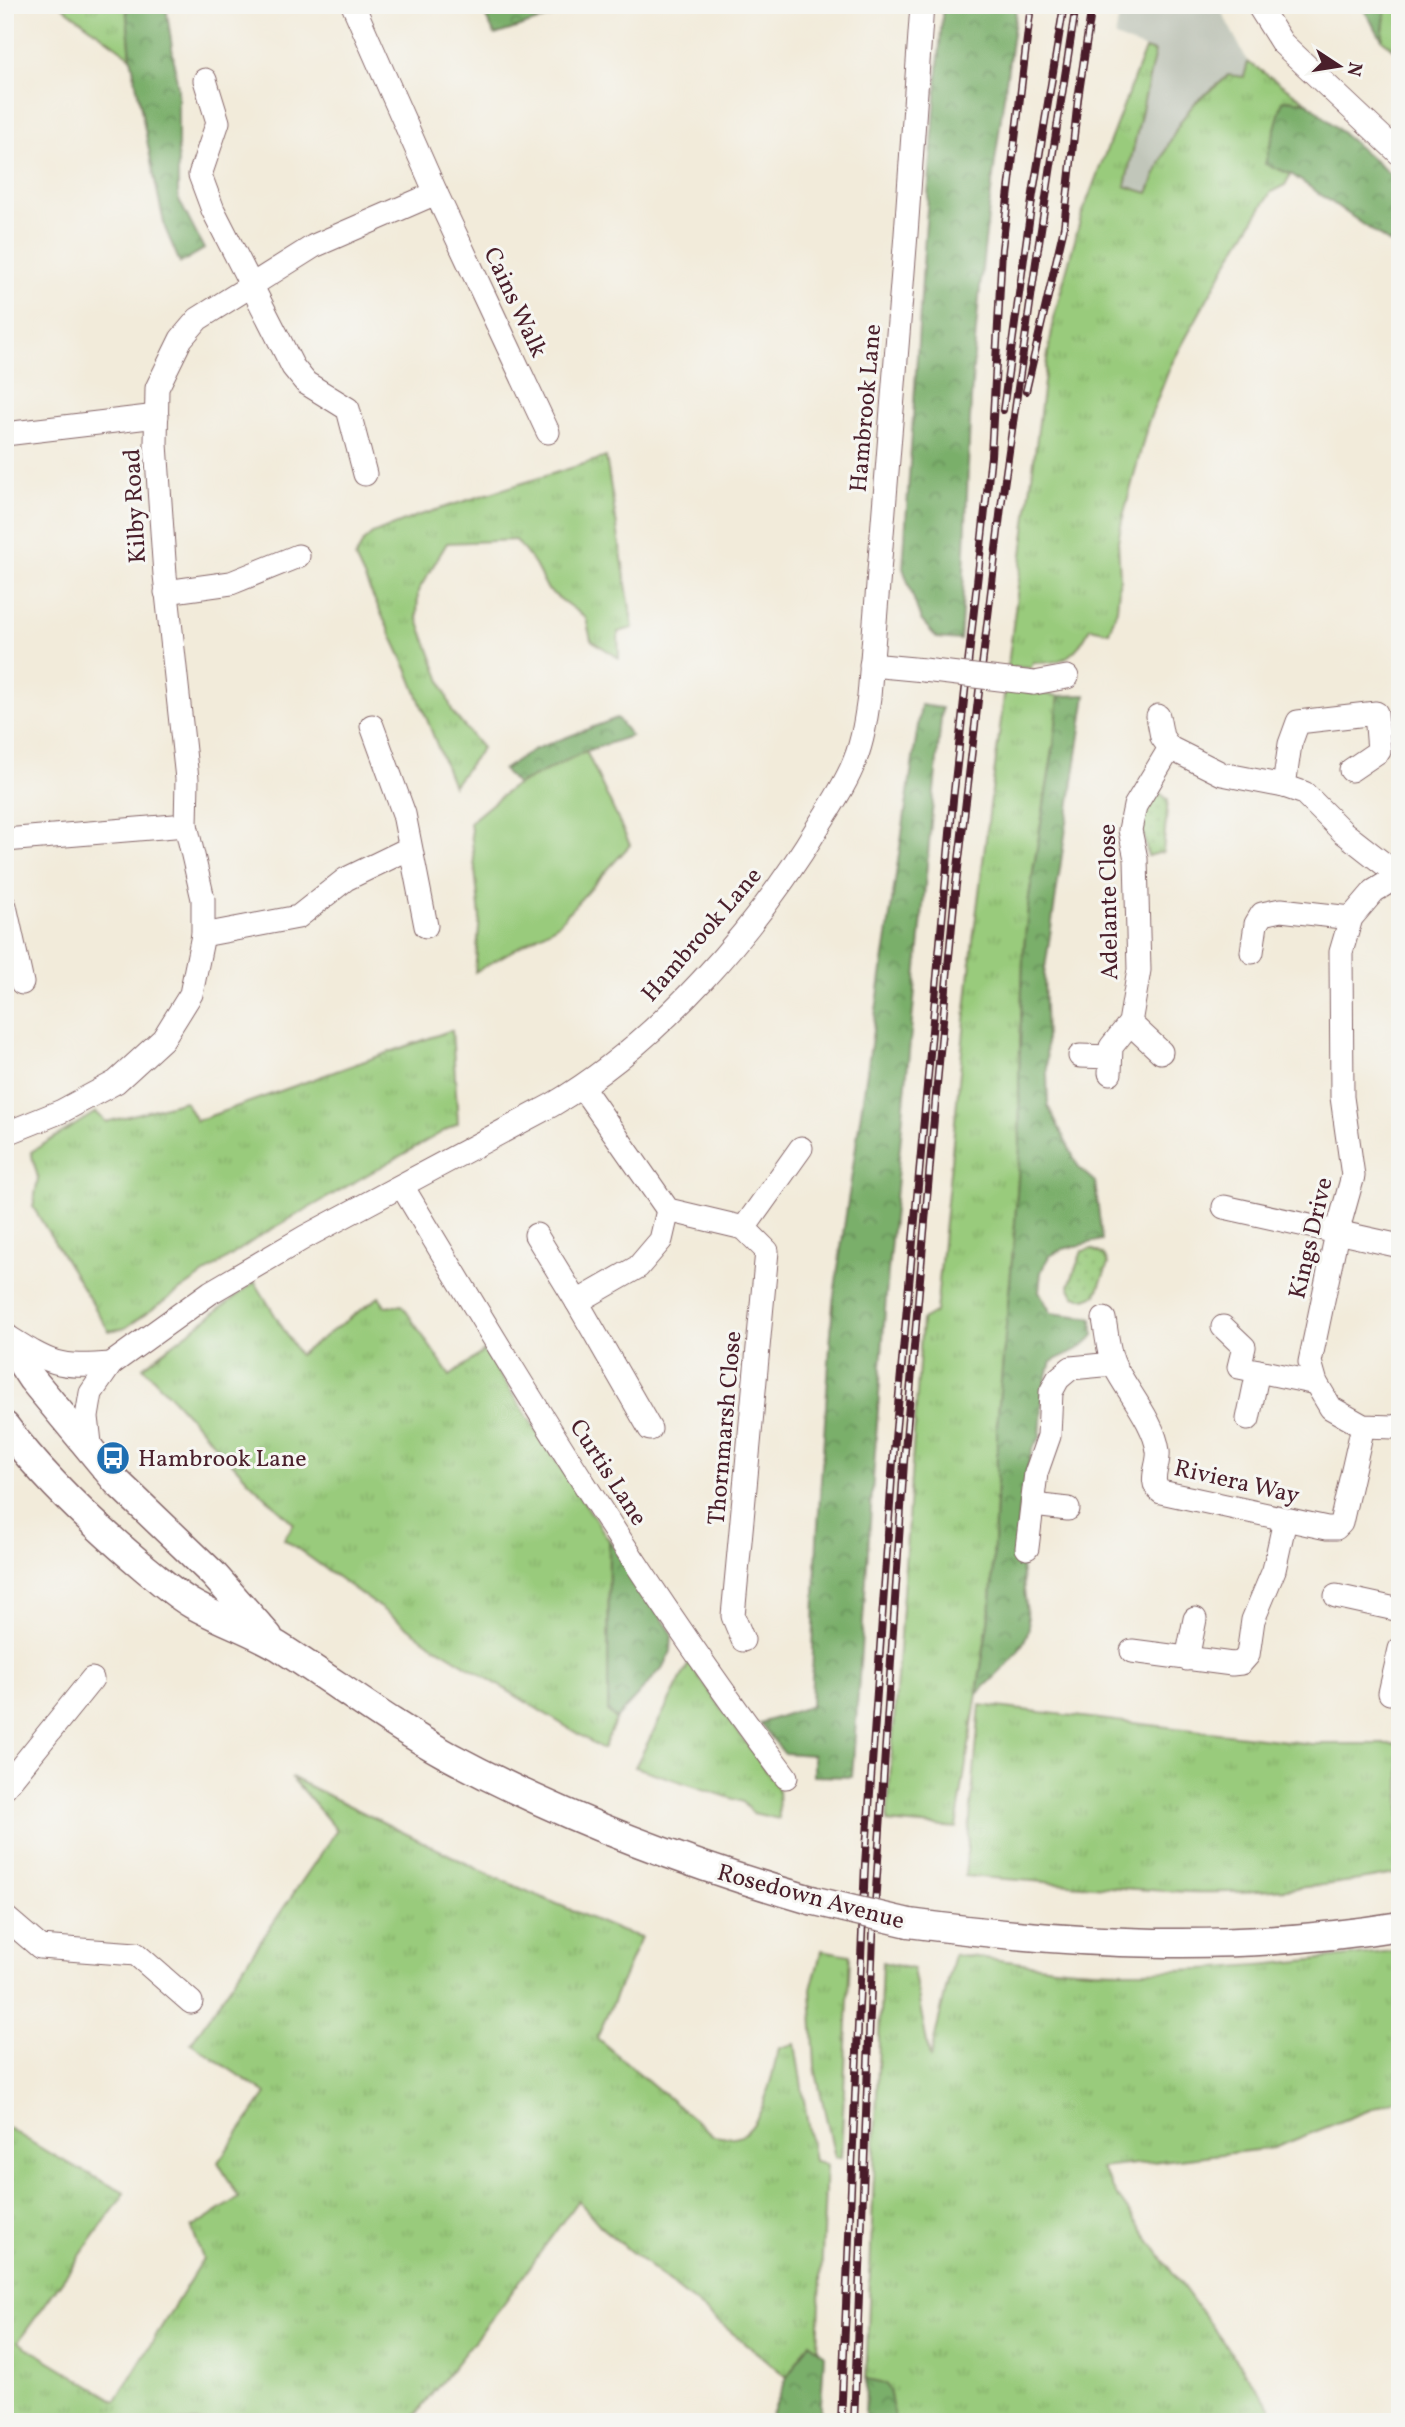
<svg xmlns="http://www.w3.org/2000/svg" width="1405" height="2427" viewBox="0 0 1405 2427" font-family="Vollkorn,serif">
	<defs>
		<pattern id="grass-tufts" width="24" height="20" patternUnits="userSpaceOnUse" patternTransform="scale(1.75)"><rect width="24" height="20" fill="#99cb7b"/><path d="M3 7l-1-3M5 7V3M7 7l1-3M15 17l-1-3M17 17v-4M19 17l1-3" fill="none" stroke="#85ae6a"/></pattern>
		<pattern id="forest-crowns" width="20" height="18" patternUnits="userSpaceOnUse" patternTransform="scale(1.75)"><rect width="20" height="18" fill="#7aaf6b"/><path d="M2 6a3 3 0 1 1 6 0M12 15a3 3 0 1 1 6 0" fill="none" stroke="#668e58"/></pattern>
		<pattern id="park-dots" width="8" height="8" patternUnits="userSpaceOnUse" patternTransform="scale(1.75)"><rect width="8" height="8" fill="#99cb7b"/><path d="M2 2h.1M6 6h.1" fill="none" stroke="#85ae6a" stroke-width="1.8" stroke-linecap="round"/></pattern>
	</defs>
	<rect width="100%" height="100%" fill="#f6f6f2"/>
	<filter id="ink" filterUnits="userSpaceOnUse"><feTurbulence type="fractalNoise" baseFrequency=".0143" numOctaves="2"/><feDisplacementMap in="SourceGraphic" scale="14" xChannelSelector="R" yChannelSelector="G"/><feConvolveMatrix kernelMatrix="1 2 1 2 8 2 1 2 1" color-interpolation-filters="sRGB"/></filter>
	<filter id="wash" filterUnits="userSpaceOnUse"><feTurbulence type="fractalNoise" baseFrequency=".00686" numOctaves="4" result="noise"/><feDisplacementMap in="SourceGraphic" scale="28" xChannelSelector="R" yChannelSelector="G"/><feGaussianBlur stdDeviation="1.57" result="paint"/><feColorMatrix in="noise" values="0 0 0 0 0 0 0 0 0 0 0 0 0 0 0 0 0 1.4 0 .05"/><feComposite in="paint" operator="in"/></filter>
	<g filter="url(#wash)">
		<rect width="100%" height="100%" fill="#f2ebda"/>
		<path fill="#c1c6ba" d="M 1121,5 L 1218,5 L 1248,62 L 1244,77 L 1228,75 L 1220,84 L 1195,103 L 1176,129 L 1148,193 L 1125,186 L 1154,52 L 1115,37 Z"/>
		<g fill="url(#grass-tufts)" stroke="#727553" stroke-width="2">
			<path d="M 60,5 L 126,5 L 131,57 Z"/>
			<path d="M 1386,5 L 1400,5 L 1400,54 L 1382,40 Z"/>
			<path d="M 1145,49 L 1155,52 L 1125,186 L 1148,193 C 1161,163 1172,128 1194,104 C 1204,93 1218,87 1228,75 L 1244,77 L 1248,62 L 1307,102 L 1283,100 L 1266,164 L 1291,174 L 1285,185 L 1271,192 L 1227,263 L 1171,365 L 1148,423 L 1122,521 L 1118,541 L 1120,578 L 1117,609 L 1109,632 L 1090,628 C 1077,654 1063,666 1033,662 L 1031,668 L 1014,667 L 1011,690 L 1059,696 L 1054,744 L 1029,897 L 1023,959 L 1019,1077 L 1020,1147 L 1014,1238 L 997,1425 L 997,1482 L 991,1603 L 956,1828 L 887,1822 L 922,1320 L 936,1312 L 973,940 L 1046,366 L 1055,313 L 1081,217 Z"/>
			<path d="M 606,457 L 633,628 L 618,632 L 619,658 L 591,640 L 586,618 L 548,590 L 535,565 L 516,540 L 447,543 L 418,591 L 417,617 L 453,713 L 482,748 L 453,786 L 408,671 L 355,558 L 363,542 L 372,534 L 417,516 Z"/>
			<path d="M 452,1030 L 458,1123 L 260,1236 L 125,1328 L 109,1331 L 33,1207 L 38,1178 L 31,1152 L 96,1112 L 106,1122 L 185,1101 L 196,1121 Z"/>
			<path d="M 255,1282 L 299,1355 L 379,1297 L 386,1307 L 402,1305 L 450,1376 L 484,1351 L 609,1540 L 608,1711 L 616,1719 L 603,1749 L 428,1642 L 284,1539 L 294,1524 L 249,1481 L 143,1367 Z"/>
			<path d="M 689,1663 L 778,1788 L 779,1819 L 753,1813 L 743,1802 L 635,1767 Z"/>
			<path d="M 980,1705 L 1312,1744 L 1400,1744 L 1400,1873 C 1331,1886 1258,1894 1188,1892 C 1114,1889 1040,1881 965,1876 Z"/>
			<path d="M 291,1777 L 492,1876 L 620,1931 L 641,1937 L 597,2038 L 714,2136 C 724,2138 735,2139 745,2133 C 764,2120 773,2070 779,2048 L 795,2044 L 814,2162 L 826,2164 L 818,2349 L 810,2342 L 787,2377 L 603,2229 L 578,2200 L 504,2303 L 410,2422 L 5,2422 L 5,2126 L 49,2153 L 125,2193 L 18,2342 L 116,2401 L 203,2259 L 192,2228 L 239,2198 L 218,2162 L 266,2094 L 191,2043 L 337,1830 Z"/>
			<path d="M 822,1950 L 850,1955 L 841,2158 L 835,2157 L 815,2068 L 811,1989 Z"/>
			<path d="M 1400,1950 L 1400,2098 L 1274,2148 L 1101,2168 L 1116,2194 L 1281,2422 L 895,2422 C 891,2402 890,2382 866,2380 L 882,1962 L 913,1969 L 930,2059 L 954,1954 C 1010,1961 1067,1971 1124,1971 C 1216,1971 1308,1961 1400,1950 Z"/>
		</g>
		<g fill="url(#forest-crowns)" stroke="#62674b" stroke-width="2">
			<path d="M 126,5 L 168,5 L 167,13 L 178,89 L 178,198 L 204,249 L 180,263 L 165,228 L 153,171 L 131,57 Z"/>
			<path d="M 480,5 L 587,5 L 495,35 Z"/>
			<path d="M 943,5 L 1017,5 C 1001,118 984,230 975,343 C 966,442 968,541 960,640 L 937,638 L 921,620 L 903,568 L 925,235 Z"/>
			<path d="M 1361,5 L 1386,5 L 1382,40 L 1382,39 Z"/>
			<path d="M 1283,100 L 1307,102 L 1400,183 L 1400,250 L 1291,174 L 1265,164 Z"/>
			<path d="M 1086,695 L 1044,975 L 1048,1106 L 1079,1168 L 1095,1182 L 1102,1240 L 1063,1249 L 1049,1256 L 1041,1272 L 1039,1291 L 1051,1313 L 1092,1318 L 1094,1335 C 1083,1350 1067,1353 1051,1362 L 1043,1390 L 1040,1438 L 1032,1449 L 1019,1508 L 1017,1536 L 1029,1628 C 1022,1656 997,1674 977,1694 L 991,1603 L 997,1482 L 997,1425 L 1014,1238 L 1020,1147 L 1019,1077 L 1023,959 L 1029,897 L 1054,744 L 1059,696 Z"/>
			<path d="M 921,705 L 942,708 L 887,1282 L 852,1777 L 813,1776 L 813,1755 L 784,1753 L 760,1723 L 811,1706 L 817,1540 L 833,1302 Z"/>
			<path d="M 617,718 L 631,736 L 586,751 L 517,785 L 503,770 L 533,750 Z"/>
			<path d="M 609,1540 L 672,1633 L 671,1651 L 665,1665 L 616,1719 L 608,1711 Z"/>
			<path d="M 810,2342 L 824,2355 L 820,2422 L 769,2422 L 787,2377 Z"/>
			<path d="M 866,2380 L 886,2384 L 890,2394 L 895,2422 L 865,2422 Z"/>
		</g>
		<g fill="url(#park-dots)" stroke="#727553" stroke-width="2">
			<path d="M 1160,793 L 1168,800 L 1163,852 L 1148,856 C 1142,826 1135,816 1160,793 Z"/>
			<path d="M 1092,1249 L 1104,1255 L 1108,1264 L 1096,1295 L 1086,1299 L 1074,1296 L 1069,1286 L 1082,1251 Z"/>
		</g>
		<path fill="#99cb7b" stroke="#727553" stroke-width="2" d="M 586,751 L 630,845 L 557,925 L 475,972 L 480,917 L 470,822 L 511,788 Z"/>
	</g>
	<g filter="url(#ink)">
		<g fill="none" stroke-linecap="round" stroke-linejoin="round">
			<g stroke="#856668" stroke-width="25">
				<g id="minor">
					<path d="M 353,5 L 436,193 L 548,432"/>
					<path d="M 1258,5 L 1282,43 L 1400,154"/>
					<path d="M 205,80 L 218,122 L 200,175 L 213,210 L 293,367 L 306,383 L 348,409 L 365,474"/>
					<path d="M 5,434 L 157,416"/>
					<path d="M 166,592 L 231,583 L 298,556"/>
					<path d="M 871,665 L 924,670"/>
					<path d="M 1034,683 L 1067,677"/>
					<path d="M 1158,716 L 1162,737 L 1170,748 L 1222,774 L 1284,786 L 1304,793 L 1343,832 L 1398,875"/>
					<path d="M 372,726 L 404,814 L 426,926"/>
					<path d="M 1284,786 L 1290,744 L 1298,722 L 1376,713 L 1379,751 L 1351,770"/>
					<path d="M 5,840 L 186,825"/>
					<path d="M 1400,875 L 1374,891 L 1351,918 L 1341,952 L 1342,1097 L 1353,1176 L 1337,1233 L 1310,1362 L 1316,1383 L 1331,1408 L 1363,1426 L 1393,1427 L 1400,1425"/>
					<path d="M 5,906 L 22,983"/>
					<path d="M 203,935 L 298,917 L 346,879 L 410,848"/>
					<path d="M 1252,952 L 1256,924 L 1262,914 L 1281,910 L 1351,918"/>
					<path d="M 1130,1023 L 1161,1052"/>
					<path d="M 1080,1056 L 1110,1057"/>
					<path d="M 1110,1073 L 1111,1047 L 1130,1023 L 1139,970 L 1136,859 L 1130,830 L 1135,806 L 1170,748"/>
					<path d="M 582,1087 L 668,1210 L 744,1228 L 767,1251 L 733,1616 L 743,1640"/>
					<path d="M 5,1134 L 62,1111 L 116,1082 L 163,1039 L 191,994 L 203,935 L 203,899 L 186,825 L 187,779 L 165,575 L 156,444 L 157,388 L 181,339 L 198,319 L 314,246 L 436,193"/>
					<path d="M 402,1186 C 523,1388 644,1589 786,1777"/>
					<path d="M 1224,1207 L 1400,1246"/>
					<path d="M 744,1228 L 801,1148"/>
					<path d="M 536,1235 L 577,1302 L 638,1267 L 661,1240 L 668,1210"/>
					<path d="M 577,1302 L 650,1429"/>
					<path d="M 1104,1319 C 1107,1334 1108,1354 1115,1367 C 1128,1392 1155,1424 1158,1451 C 1160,1465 1147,1482 1161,1492 L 1327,1528 L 1336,1528 L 1341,1523 L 1363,1426"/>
					<path d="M 1223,1327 L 1244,1347 L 1239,1367 L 1316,1383"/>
					<path d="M 5,1335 C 51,1364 57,1368 111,1364"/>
					<path d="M 1248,1419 L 1258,1371"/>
					<path d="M 91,1452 L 87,1417 L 91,1393 L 111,1364 L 211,1292 L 305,1237 L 552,1105 C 658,1043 756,930 819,825 C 832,804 847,782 855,760 C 863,740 866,718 869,697 L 906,234 L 922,5"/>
					<path d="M 1033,1505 L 1068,1509"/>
					<path d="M 1027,1548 L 1036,1473 L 1049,1436 L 1051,1392 L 1058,1379 L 1071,1368 L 1113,1364"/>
					<path d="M 1336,1596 L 1400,1610"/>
					<path d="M 1132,1651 L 1232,1664 L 1241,1663 L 1248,1655 L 1253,1620 L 1274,1570 L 1285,1520"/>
					<path d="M 1187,1659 L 1195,1619"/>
					<path d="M 1390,1693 L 1400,1649"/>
					<path d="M 5,1787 L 92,1679"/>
					<path d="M 5,1917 L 40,1947 L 136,1954 L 191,2002"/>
				</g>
			</g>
			<g stroke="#856668" stroke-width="31">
				<g id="tertiary">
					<path d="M 5,1338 L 32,1379 L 117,1482 L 213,1574 L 268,1636"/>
					<path d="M 5,1426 C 44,1479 96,1527 146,1569 C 161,1581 176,1595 192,1604 C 220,1620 251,1630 278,1646 C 335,1682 388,1723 447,1755 C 562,1817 685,1864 811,1900"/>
					<path d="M 909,1923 C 1073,1945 1236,1953 1400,1926"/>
				</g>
			</g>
			<use href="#minor" stroke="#fff" stroke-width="23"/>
			<use href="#tertiary" stroke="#fff" stroke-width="28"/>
			<g stroke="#4a1f2b" stroke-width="8">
				<g id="rail">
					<path d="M 1026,391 L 1064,227 L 1078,99 L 1092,5"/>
					<path d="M 1003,410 L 1032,200 L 1064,5"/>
					<path d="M 841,2422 L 865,1865 L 893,1461 L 953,800 L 991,456 L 1002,249 L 1031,5"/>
					<path d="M 854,2422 L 873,1936 L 904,1462 L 937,1084 L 955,893 L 1001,507 L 1037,255 L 1076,5"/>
				</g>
			</g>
			<use href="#rail" stroke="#f6f6f2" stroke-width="5" stroke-dasharray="16" stroke-linecap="butt"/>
			<g stroke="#856668" stroke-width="25" stroke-linecap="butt">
				<path id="minor-bridge" d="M 924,670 L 1034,683"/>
			</g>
			<g stroke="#856668" stroke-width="31" stroke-linecap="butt">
				<path id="tertiary-bridge" d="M 811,1900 L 909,1923"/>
			</g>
			<use href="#minor-bridge" stroke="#fff" stroke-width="23"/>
			<use href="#tertiary-bridge" stroke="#fff" stroke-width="28"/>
		</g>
	</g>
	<defs>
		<g id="bus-disc" transform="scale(1.75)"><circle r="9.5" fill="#1f6fb2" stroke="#f6f6f2"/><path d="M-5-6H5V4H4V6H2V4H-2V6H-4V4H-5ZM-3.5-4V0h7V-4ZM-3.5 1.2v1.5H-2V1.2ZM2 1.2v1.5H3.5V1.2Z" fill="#fff"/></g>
	</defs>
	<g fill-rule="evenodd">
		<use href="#bus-disc" x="113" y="1458"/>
	</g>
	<g text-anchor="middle" stroke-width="6" stroke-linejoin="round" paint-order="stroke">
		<g font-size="24" fill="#4a1f2b" stroke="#f6f6f2">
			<text transform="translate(516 302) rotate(65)" y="8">Cains Walk</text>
			<text transform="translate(865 408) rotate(-85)" y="8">Hambrook Lane</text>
			<text transform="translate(134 506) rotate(-93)" y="8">Kilby Road</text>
			<text transform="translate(1108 902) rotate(-91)" y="8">Adelante Close</text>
			<text transform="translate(701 934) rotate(-49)" y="8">Hambrook Lane</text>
			<text transform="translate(1310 1238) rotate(-77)" y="8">Kings Drive</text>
			<text transform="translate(724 1428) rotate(-85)" y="8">Thornmarsh Close</text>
			<text transform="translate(609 1472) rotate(57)" y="8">Curtis Lane</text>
			<text transform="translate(1237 1481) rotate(13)" y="8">Riviera Way</text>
			<text transform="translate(811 1896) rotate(15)" y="8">Rosedown Avenue</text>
		</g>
		<g font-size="24" fill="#4a1f2b" stroke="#f6f6f2" text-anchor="start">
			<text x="138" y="1466">Hambrook Lane</text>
		</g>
	</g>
	<rect width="1405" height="2427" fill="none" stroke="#f6f6f2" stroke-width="28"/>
	<g transform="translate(1339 66) rotate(102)" stroke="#f6f6f2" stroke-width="5" paint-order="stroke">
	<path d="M0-5L12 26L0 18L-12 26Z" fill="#4a1f2b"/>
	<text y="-10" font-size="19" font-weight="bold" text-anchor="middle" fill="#4a1f2b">N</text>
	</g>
</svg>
